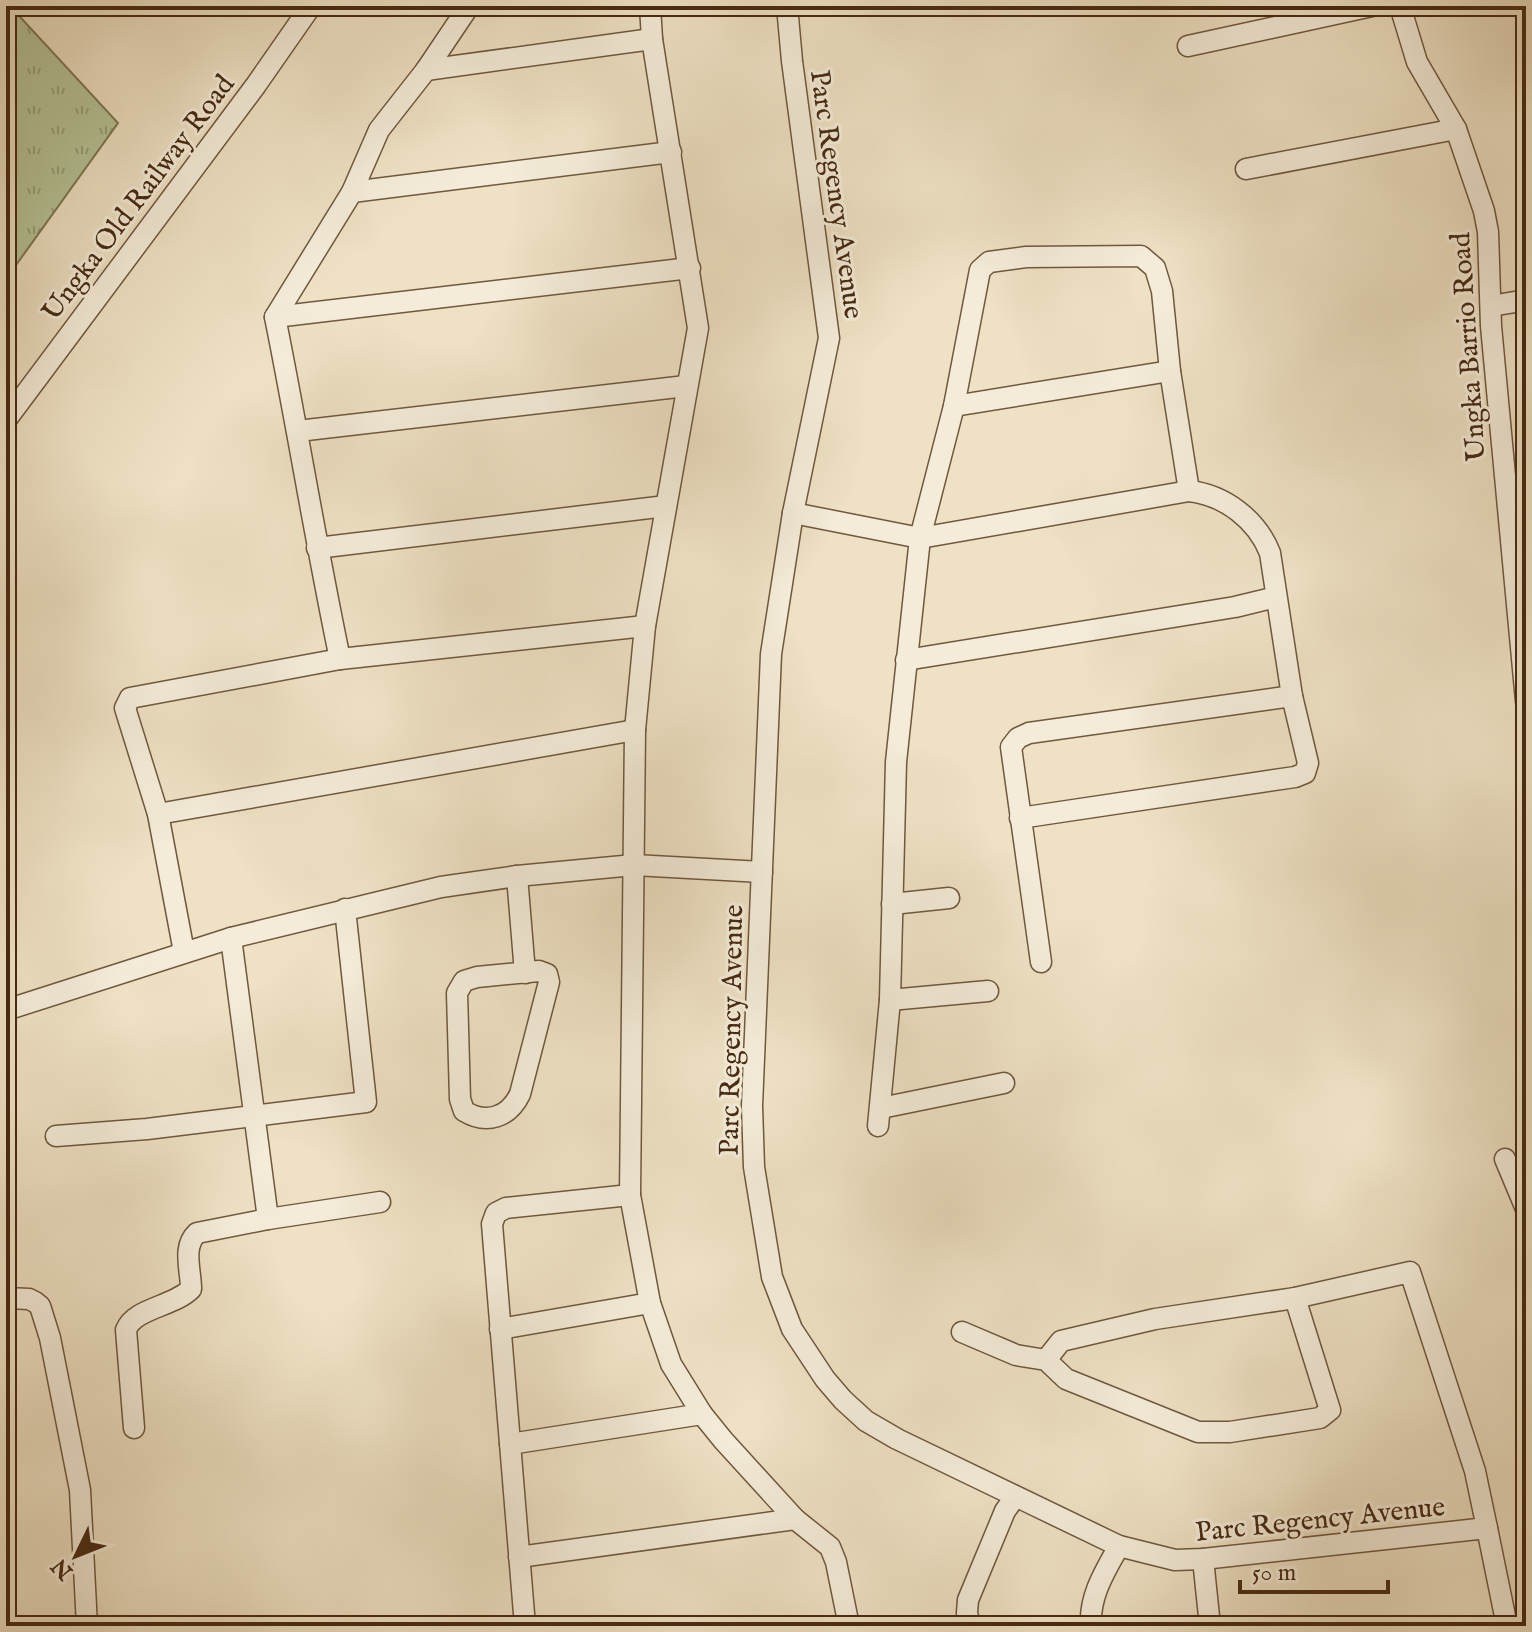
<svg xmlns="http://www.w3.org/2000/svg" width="1532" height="1632" viewBox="0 0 1532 1632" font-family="'IM FELL English',serif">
	<defs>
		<pattern id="grass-tufts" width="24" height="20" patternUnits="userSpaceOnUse" patternTransform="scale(2)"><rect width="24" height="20" fill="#b5c397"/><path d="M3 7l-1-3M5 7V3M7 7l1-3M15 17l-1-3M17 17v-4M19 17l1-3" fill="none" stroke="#959f7a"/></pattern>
	</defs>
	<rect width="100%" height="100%" fill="#eee1c4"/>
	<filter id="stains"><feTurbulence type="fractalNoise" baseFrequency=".0025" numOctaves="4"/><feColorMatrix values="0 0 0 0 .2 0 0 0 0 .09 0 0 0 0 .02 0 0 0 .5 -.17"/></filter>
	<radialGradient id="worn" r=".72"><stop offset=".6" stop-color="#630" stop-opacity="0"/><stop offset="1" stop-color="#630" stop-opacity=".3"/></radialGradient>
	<path fill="url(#grass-tufts)" stroke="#7d7654" stroke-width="2" d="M 6,6 L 10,6 L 118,123 L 6,279 Z"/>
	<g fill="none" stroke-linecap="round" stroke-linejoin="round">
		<g stroke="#6f583e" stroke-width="23">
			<g id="minor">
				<path d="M 650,6 L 652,39 L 698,328 L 645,626 L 635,730 L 630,1195 L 650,1303 L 671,1364 L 702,1414 L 723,1440 L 795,1519 L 830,1547 L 836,1562 L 849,1626"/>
				<path d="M 787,6 L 792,61 L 829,338 L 793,513 L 771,654 L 752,1106 L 754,1167 L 772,1277 L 792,1329 L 825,1379 L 843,1400 L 866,1421 L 897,1439 L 1119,1546 L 1175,1560 L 1203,1559 L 1487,1528 L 1507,1626"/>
				<path d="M 1400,6 L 1417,62 L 1456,129 L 1484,211 L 1488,232 L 1491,326 L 1526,701"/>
				<path d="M 1188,46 L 1372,6"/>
				<path d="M 426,70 L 652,39"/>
				<path d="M 1246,169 L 1456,129"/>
				<path d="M 352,192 L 671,152"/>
				<path d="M 1491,306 L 1526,300"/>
				<path d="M 275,317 L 690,268"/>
				<path d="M 954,406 L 1170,371"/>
				<path d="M 6,420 L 256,85 L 311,6"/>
				<path d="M 298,431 L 686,386"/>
				<path d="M 793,513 L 920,538 L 1189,491 C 1225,495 1257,520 1270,553 L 1292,696 L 1308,763 L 1305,773 L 1295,777 L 1020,818"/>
				<path d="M 317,548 L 666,506"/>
				<path d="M 340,659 C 316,545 298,431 275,317 L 352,192 L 379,130 L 426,70 L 469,6"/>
				<path d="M 906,660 L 1235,607 L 1276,597"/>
				<path d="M 158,814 L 635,730"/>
				<path d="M 517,876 L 525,973"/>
				<path d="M 892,904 L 949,898"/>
				<path d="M 184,952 L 158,814 L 125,708 L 130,698 L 340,659 L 645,626"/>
				<path d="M 1041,962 L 1011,747 L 1018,738 L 1029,733 L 1292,696"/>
				<path d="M 539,971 L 547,974 L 549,982 L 520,1094 C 509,1117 487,1125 464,1111 L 460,1099 L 457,993 L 464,981 L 477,977 Z"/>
				<path d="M 890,1000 L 988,991"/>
				<path d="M 6,1010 L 231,938 L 441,887 L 517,876 L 634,865 L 762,872"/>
				<path d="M 881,1108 L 1004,1083"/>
				<path d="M 878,1126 L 890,1000 L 896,762 L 920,538 L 954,406 L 980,270 L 989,262 L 1026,257 L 1141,256 L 1155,268 L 1162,291 L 1170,371 L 1189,491"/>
				<path d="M 56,1136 L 147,1129 L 366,1102 L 345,909"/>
				<path d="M 1505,1159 L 1526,1209"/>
				<path d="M 268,1219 L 380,1202"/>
				<path d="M 6,1298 L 29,1299 L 35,1302 L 40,1306 L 50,1338 L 80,1490 L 87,1626"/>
				<path d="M 500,1329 L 650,1303"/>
				<path d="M 962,1332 L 1016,1355 L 1046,1360 L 1066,1379 L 1198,1432 L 1230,1432 L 1320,1418 L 1330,1410 L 1295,1298"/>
				<path d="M 1046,1360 L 1061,1341 L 1155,1319 L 1295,1298 L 1410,1272 L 1475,1471 L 1487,1528"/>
				<path d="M 134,1428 L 126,1330 C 134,1308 173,1307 191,1289 C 191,1270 182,1247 197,1233 L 268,1219 L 231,938"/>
				<path d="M 510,1444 L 702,1414"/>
				<path d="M 519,1557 L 795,1519"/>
				<path d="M 1203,1559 L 1210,1626"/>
				<path d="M 525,1626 L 492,1224 L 496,1213 L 506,1208 L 630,1195"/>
				<path d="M 970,1626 L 967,1613 L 968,1600 L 1005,1511 L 1015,1497"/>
				<path d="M 1091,1626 C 1089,1596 1105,1571 1119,1546"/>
			</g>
		</g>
		<use href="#minor" stroke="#f4ecd9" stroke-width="20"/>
	</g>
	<g text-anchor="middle" stroke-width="6" stroke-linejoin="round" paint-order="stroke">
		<g font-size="28" fill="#452a12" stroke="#f4ecd9">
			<text transform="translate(838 194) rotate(82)" y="10">Parc Regency Avenue</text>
			<text transform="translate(137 197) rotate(-53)" y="10">Ungka Old Railway Road</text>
			<text transform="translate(1467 347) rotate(-94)" y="10">Ungka Barrio Road</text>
			<text transform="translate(730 1030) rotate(-89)" y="10">Parc Regency Avenue</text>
			<text transform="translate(1320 1518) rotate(-6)" y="10">Parc Regency Avenue</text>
		</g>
	</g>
	<rect width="1532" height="1632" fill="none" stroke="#eee1c4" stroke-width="32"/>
	<rect x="8" y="8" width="1516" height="1616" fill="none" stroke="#452a12" stroke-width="4"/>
	<rect x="16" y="16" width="1500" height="1600" fill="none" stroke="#452a12" stroke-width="2"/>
	<g transform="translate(76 1556) rotate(227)" stroke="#f4ecd9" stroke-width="6" paint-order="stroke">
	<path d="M0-6L14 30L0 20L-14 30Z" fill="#452a12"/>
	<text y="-12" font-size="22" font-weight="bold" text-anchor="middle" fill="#452a12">N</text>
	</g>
	<path d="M1240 1580v12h148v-12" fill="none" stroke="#452a12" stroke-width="4"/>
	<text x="1252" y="1580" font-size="24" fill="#452a12" stroke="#f4ecd9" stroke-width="6" paint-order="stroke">50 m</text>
	<rect width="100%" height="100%" filter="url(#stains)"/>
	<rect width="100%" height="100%" fill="url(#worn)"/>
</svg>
